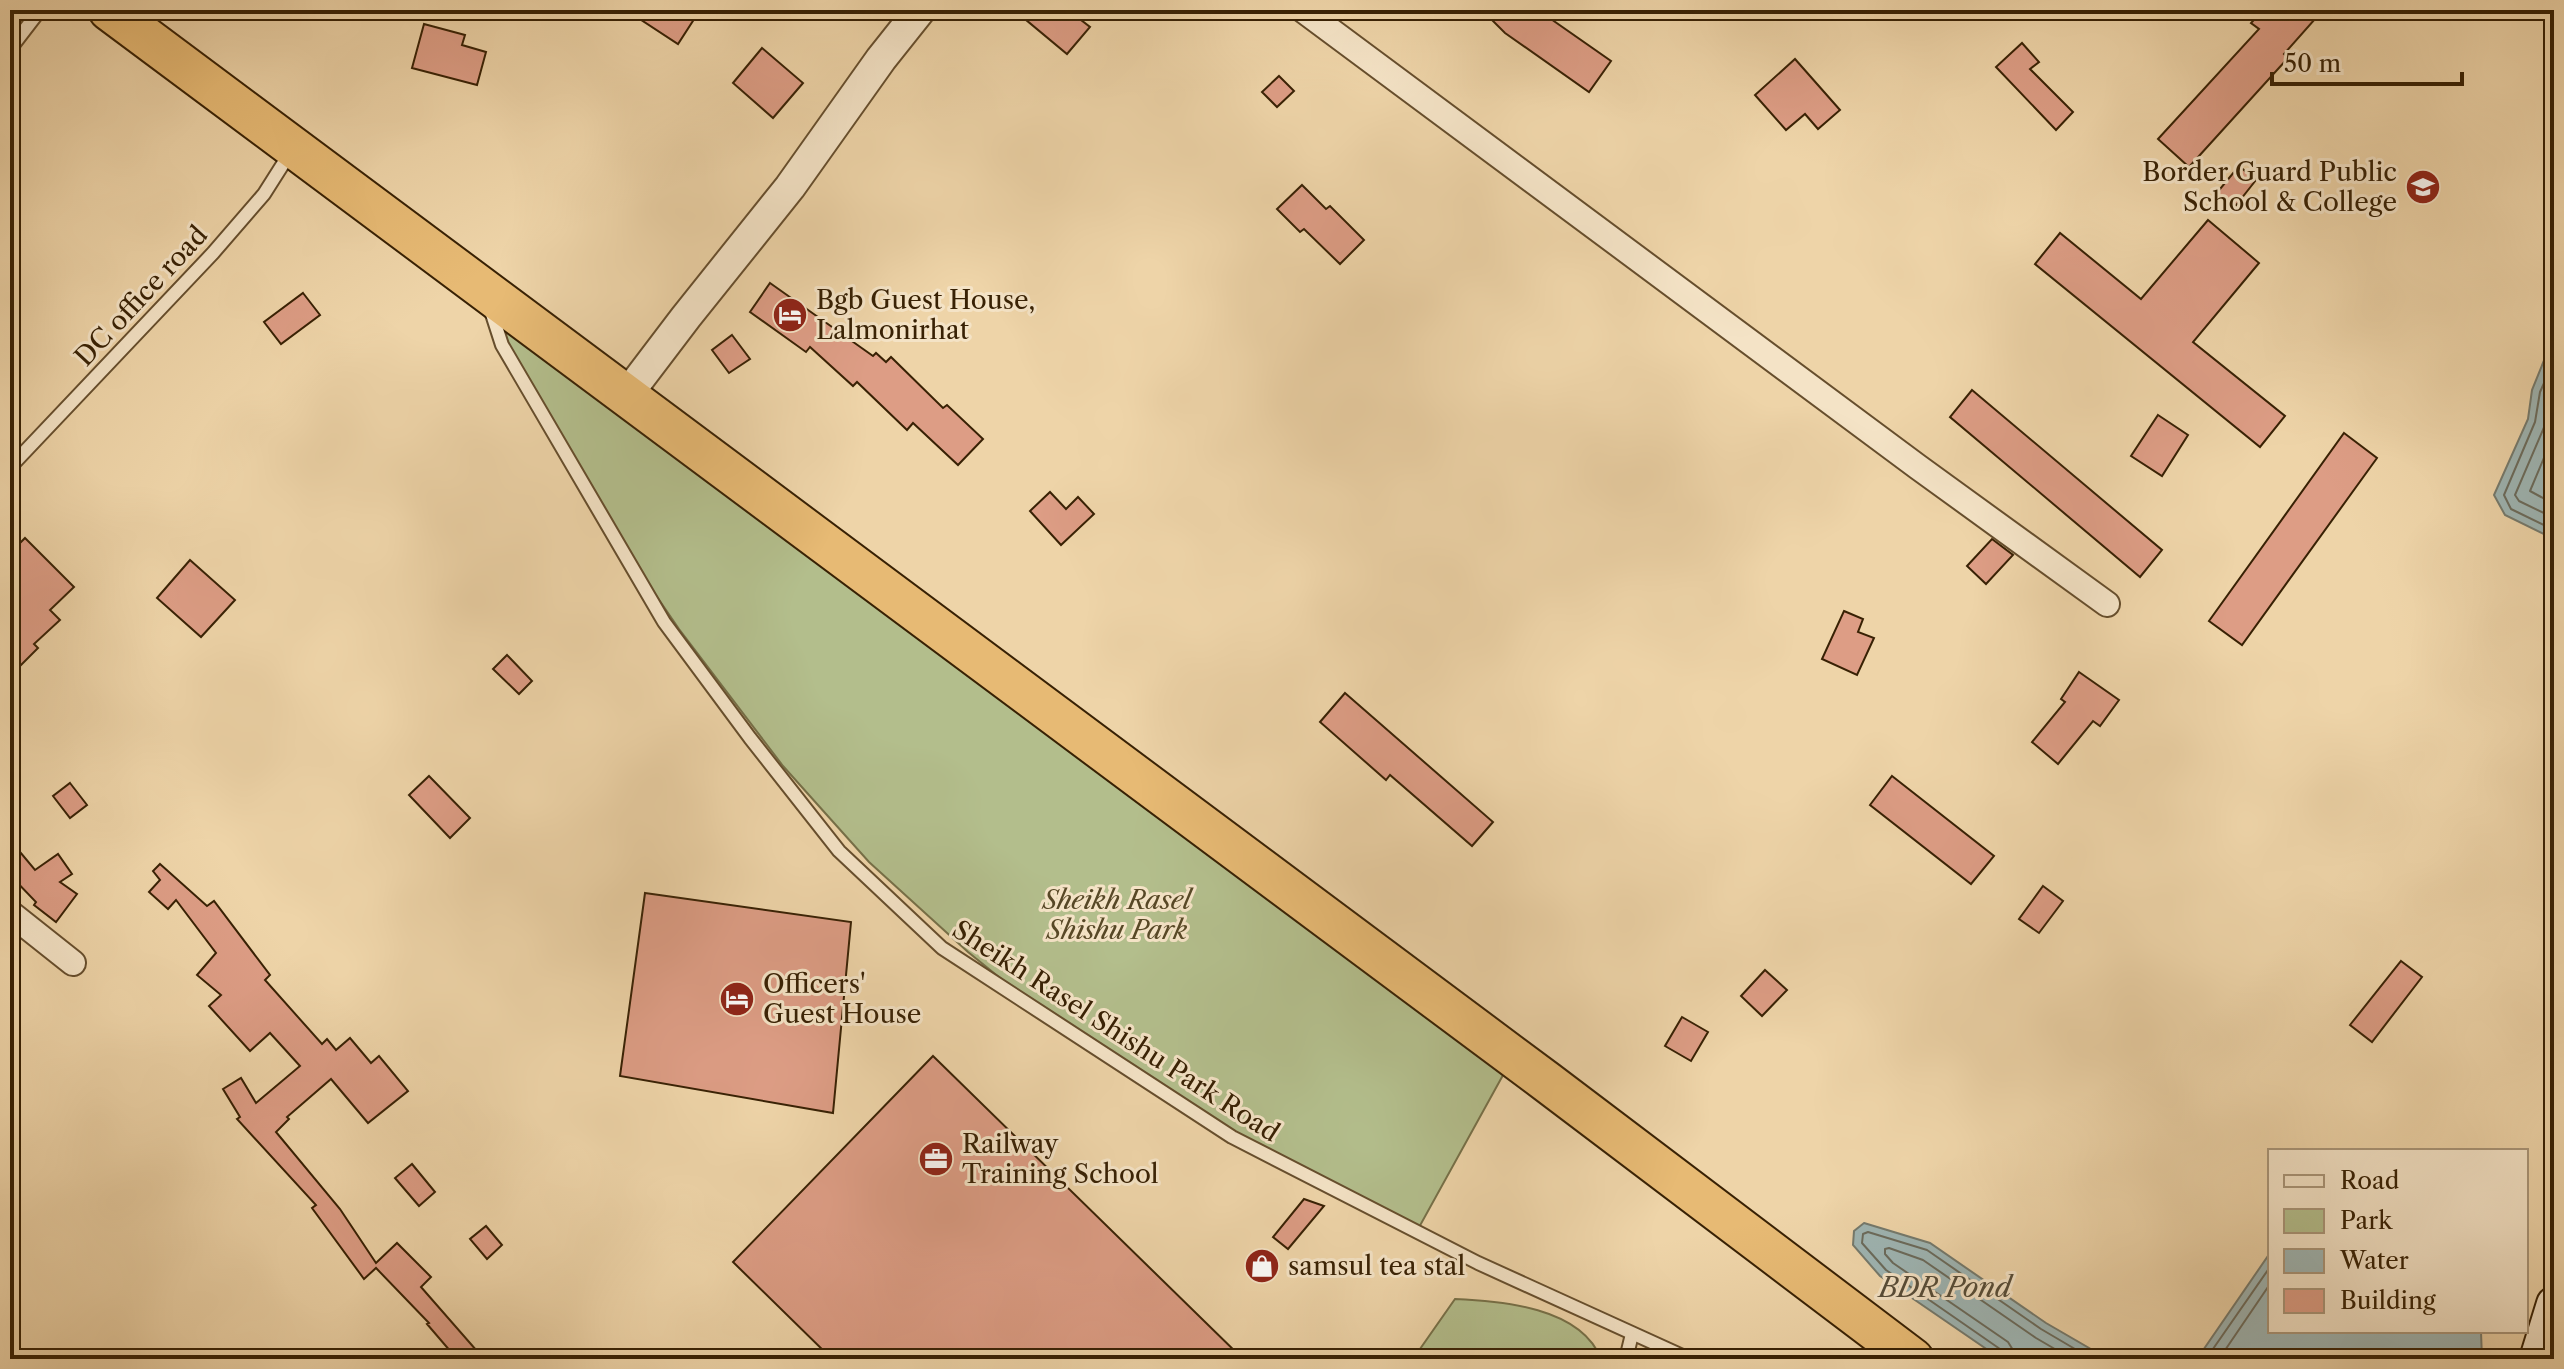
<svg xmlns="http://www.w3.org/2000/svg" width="2564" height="1369" viewBox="0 0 2564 1369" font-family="'Libre Caslon Text',serif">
	<rect width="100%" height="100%" fill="#eed4a8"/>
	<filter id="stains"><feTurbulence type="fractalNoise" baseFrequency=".0025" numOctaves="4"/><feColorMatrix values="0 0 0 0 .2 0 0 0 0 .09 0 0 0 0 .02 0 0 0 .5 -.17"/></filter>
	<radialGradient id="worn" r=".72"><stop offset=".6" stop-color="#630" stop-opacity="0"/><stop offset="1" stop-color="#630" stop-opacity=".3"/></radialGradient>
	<g fill="#b3be8c" stroke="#767048" stroke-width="2">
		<path d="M 484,290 L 1513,1057 L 1417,1231 L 1221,1131 L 1053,1021 L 968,952 L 869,862 L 783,766 L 679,629 L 601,515 L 502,345 Z"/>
		<path d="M 1455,1299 C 1501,1301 1581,1307 1601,1359 L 1413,1359 Z"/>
	</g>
	<g fill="#9eb5b3" stroke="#757a6d" stroke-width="2">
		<path d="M 2547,353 L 2554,353 L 2554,539 L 2505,515 L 2494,495 L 2528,419 L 2532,390 Z"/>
		<path d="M 1864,1223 L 1930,1243 L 2046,1323 L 2108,1359 L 2001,1359 L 1880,1276 L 1853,1245 L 1854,1231 Z"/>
		<path d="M 2270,1253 L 2270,1331 L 2478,1331 L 2481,1332 L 2482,1359 L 2197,1359 Z"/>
	</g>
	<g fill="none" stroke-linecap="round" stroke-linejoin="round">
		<g stroke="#6b6b5c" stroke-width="2">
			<path d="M 2554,361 L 2540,392 L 2535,422 L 2504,495 L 2511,509 L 2554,530"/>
			<path d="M 2554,384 L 2545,425 L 2515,495 L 2519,501 L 2554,518"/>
			<path d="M 2554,434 L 2530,491 L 2554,504"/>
			<path d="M 2004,1359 L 2000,1349 L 1886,1270 L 1862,1243 L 1863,1234 L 1868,1232 L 1927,1250 L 2041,1329 L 2092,1359"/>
			<path d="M 2014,1359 L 2013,1350 L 2008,1342 L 1893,1263 L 1885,1254 L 1885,1249 L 1889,1248 L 1923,1260 L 2036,1338 L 2072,1359"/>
			<path d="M 2206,1359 L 2270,1267"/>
			<path d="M 2219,1359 L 2270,1284"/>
		</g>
	</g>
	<g fill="#dd9d85" stroke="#382104" stroke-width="2">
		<path d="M 626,10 L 700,10 L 678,44 Z"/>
		<path d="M 1014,10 L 1068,10 L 1090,27 L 1067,54 Z"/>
		<path d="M 1482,10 L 1538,10 L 1611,61 L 1589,92 L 1505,33 Z"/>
		<path d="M 2263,10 L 2323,10 L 2284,54 L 2288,58 L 2189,167 L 2158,139 L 2259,29 L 2251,23 Z"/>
		<path d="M 424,24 L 465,35 L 462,45 L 486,52 L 477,85 L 412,68 Z"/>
		<path d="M 2022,43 L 2039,62 L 2030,69 L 2073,112 L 2056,130 L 1996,67 Z"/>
		<path d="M 762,48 L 803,83 L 773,118 L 733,83 Z"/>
		<path d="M 1795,59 L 1840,110 L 1818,129 L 1805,114 L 1786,130 L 1755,95 Z"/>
		<path d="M 1279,76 L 1294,91 L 1277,107 L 1262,92 Z"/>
		<path d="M 2239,166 L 2256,180 L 2233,209 L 2215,195 Z"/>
		<path d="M 1302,185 L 1326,209 L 1330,206 L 1364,240 L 1340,264 L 1304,229 L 1300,232 L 1277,209 Z"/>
		<path d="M 2208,220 L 2259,263 L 2193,342 L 2285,416 L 2260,447 L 2035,264 L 2060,233 L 2141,299 Z"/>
		<path d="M 770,283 L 873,356 L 876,353 L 886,362 L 891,357 L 943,408 L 947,405 L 983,439 L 958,465 L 913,423 L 907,430 L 857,382 L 853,386 L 810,347 L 806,352 L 750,312 Z"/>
		<path d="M 303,293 L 320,315 L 281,344 L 264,322 Z"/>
		<path d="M 732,335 L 750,359 L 729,373 L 712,350 Z"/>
		<path d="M 1972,390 L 2162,550 L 2140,577 L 1950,417 Z"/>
		<path d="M 2158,415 L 2188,435 L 2162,476 L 2131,456 Z"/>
		<path d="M 2344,433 L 2377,458 L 2242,645 L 2209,621 Z"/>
		<path d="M 1050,492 L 1066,509 L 1078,497 L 1094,514 L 1061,545 L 1030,511 Z"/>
		<path d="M 25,538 L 74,587 L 50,610 L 60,620 L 34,644 L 38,648 L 10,676 L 10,602 L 19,594 L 10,584 L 10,553 Z"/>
		<path d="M 1992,539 L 2013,555 L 1986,584 L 1967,566 Z"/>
		<path d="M 190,560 L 235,600 L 201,637 L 157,598 Z"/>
		<path d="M 1844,611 L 1863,619 L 1858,632 L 1874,638 L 1857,675 L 1822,659 Z"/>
		<path d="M 507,655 L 532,681 L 519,694 L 493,669 Z"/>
		<path d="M 2079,672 L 2119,700 L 2100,726 L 2093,721 L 2058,764 L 2032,742 L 2065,702 L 2061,699 Z"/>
		<path d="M 1345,693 L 1493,822 L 1472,846 L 1390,775 L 1386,780 L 1320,722 Z"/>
		<path d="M 429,776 L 470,818 L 450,838 L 409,795 Z"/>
		<path d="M 1892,776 L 1994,856 L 1971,884 L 1870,805 Z"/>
		<path d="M 70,783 L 87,805 L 70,818 L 53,796 Z"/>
		<path d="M 10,840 L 35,870 L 58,854 L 72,874 L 60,882 L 77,894 L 56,922 L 34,905 L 36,902 L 10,875 Z"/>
		<path d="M 160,864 L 207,906 L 214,901 L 270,975 L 265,980 L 322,1044 L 327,1039 L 336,1050 L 350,1038 L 371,1063 L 379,1056 L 408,1091 L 368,1123 L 331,1079 L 287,1117 L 289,1119 L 276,1132 L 340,1209 L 376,1263 L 397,1243 L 431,1277 L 421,1287 L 484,1359 L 457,1359 L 427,1324 L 429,1323 L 376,1268 L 364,1279 L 312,1208 L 316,1205 L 237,1119 L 240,1117 L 223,1089 L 241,1078 L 256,1103 L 300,1066 L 270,1033 L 250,1051 L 209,1006 L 221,995 L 197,975 L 216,953 L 176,900 L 168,909 L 149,892 L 160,880 L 153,871 Z"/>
		<path d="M 2043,886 L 2063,901 L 2039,933 L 2019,919 Z"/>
		<path d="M 645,893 L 851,922 L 833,1113 L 620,1076 Z"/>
		<path d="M 2401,961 L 2422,977 L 2372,1042 L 2350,1025 Z"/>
		<path d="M 1765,970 L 1787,990 L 1762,1016 L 1741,996 Z"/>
		<path d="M 1682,1017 L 1708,1032 L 1691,1061 L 1665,1046 Z"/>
		<path d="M 933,1056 L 1243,1359 L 832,1359 L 733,1262 Z"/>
		<path d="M 412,1164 L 435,1192 L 419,1206 L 395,1178 Z"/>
		<path d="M 1304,1199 L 1324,1206 L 1288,1249 L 1273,1237 Z"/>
		<path d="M 486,1226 L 502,1245 L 487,1259 L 470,1239 Z"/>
	</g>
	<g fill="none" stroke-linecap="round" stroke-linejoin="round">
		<g stroke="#664e2d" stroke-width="16">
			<g id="service">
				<path d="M 10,49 L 40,10"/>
				<path d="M 491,311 L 502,345 L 664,622 L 750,738 L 839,851 L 942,948 L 1232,1137 L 1478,1263 L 1689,1359"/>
				<path d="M 10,458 L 15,462 L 213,253 L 264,194 L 290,153"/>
				<path d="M 1626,1359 L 1632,1334"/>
			</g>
		</g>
		<g stroke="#664e2d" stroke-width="28">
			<g id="minor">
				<path d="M 1303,10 L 1918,467 L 2107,604"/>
				<path d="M 10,913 L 73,963"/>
			</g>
		</g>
		<g stroke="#664e2d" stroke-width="34">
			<path id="tertiary" d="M 626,396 L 686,317 L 790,187 L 881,59 L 920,10"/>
		</g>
		<g stroke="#382104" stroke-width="38">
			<path id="secondary" d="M 2537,1359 L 2554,1304"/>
		</g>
		<g stroke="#382104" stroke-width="44">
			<path id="trunk" d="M 109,10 L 1547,1082 L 1913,1359"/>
		</g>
		<use href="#service" stroke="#f4e3c6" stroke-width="12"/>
		<use href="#minor" stroke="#f4e3c6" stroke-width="24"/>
		<use href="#tertiary" stroke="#f4e3c6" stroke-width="30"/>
		<use href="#secondary" stroke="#f4e3c6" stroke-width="34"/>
		<use href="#trunk" stroke="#e7ba74" stroke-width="40"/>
	</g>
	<defs>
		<g id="school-disc" transform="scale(1.8)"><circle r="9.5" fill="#8f2418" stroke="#f4e3c6"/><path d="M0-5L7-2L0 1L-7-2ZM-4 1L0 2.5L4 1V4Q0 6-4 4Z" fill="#fff"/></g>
		<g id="hotel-disc" transform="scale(1.8)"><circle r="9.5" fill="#8f2418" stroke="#f4e3c6"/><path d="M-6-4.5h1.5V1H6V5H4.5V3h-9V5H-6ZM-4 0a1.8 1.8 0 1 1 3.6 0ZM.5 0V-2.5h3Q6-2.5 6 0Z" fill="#fff"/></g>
		<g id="office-disc" transform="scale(1.8)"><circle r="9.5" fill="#8f2418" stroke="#f4e3c6"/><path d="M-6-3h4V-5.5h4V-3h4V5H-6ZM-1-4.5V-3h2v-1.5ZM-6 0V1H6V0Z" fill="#fff"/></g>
		<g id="shop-disc" transform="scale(1.8)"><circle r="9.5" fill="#8f2418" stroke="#f4e3c6"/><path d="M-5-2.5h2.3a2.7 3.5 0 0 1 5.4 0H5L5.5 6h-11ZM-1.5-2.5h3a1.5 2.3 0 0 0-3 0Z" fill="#fff"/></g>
	</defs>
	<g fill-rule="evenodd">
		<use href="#school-disc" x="2423" y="187"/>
		<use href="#hotel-disc" x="790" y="315"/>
		<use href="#hotel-disc" x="737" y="999"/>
		<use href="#office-disc" x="936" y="1159"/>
		<use href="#shop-disc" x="1262" y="1266"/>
	</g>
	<g text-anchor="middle" stroke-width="6" stroke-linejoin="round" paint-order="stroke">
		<g font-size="26" fill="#382104" stroke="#f4e3c6" text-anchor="start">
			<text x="2397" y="181" text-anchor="end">Border Guard Public<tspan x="2397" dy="30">School &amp; College</tspan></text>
			<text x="816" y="309">Bgb Guest House,<tspan x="816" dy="30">Lalmonirhat</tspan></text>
			<text x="763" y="993">Officers'<tspan x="763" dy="30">Guest House</tspan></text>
			<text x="962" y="1153">Railway<tspan x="962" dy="30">Training School</tspan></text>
			<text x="1288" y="1275">samsul tea stal</text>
		</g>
		<g font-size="26" fill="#382104" stroke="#f4e3c6">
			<text transform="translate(141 296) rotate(-47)" y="9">DC office road</text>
			<text transform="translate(1116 1031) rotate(33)" y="9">Sheikh Rasel Shishu Park Road</text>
		</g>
		<g font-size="26" font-style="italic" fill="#574826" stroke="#f4e3c6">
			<text x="1117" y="909">Sheikh Rasel<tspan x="1117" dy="30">Shishu Park</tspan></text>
		</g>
		<g font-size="28" font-style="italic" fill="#574d39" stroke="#f4e3c6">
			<text x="1945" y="1297">BDR Pond</text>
		</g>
	</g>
	<rect width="2564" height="1369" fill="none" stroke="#eed4a8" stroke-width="40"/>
	<rect x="12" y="12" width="2540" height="1345" fill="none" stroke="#382104" stroke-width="4"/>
	<rect x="20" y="20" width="2524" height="1329" fill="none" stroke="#382104" stroke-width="2"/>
	<rect x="2268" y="1149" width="260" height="184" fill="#f4e3c6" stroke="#a99578" stroke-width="2"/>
	<rect x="2284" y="1175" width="40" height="12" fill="#f4e3c6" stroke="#a99578" stroke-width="2"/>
	<text x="2340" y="1189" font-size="24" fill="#382104">Road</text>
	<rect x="2284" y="1209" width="40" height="24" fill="#b3be8c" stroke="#a99578" stroke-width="2"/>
	<text x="2340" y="1229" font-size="24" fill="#382104">Park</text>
	<rect x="2284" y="1249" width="40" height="24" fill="#9eb5b3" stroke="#a99578" stroke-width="2"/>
	<text x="2340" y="1269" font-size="24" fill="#382104">Water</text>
	<rect x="2284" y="1289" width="40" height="24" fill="#dd9d85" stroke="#a99578" stroke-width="2"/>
	<text x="2340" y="1309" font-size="24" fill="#382104">Building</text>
	<path d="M2272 72v12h190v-12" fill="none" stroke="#382104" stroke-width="4"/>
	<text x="2284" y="72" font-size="24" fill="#382104" stroke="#f4e3c6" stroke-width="6" paint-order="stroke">50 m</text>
	<rect width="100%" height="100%" filter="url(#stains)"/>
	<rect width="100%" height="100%" fill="url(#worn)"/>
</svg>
